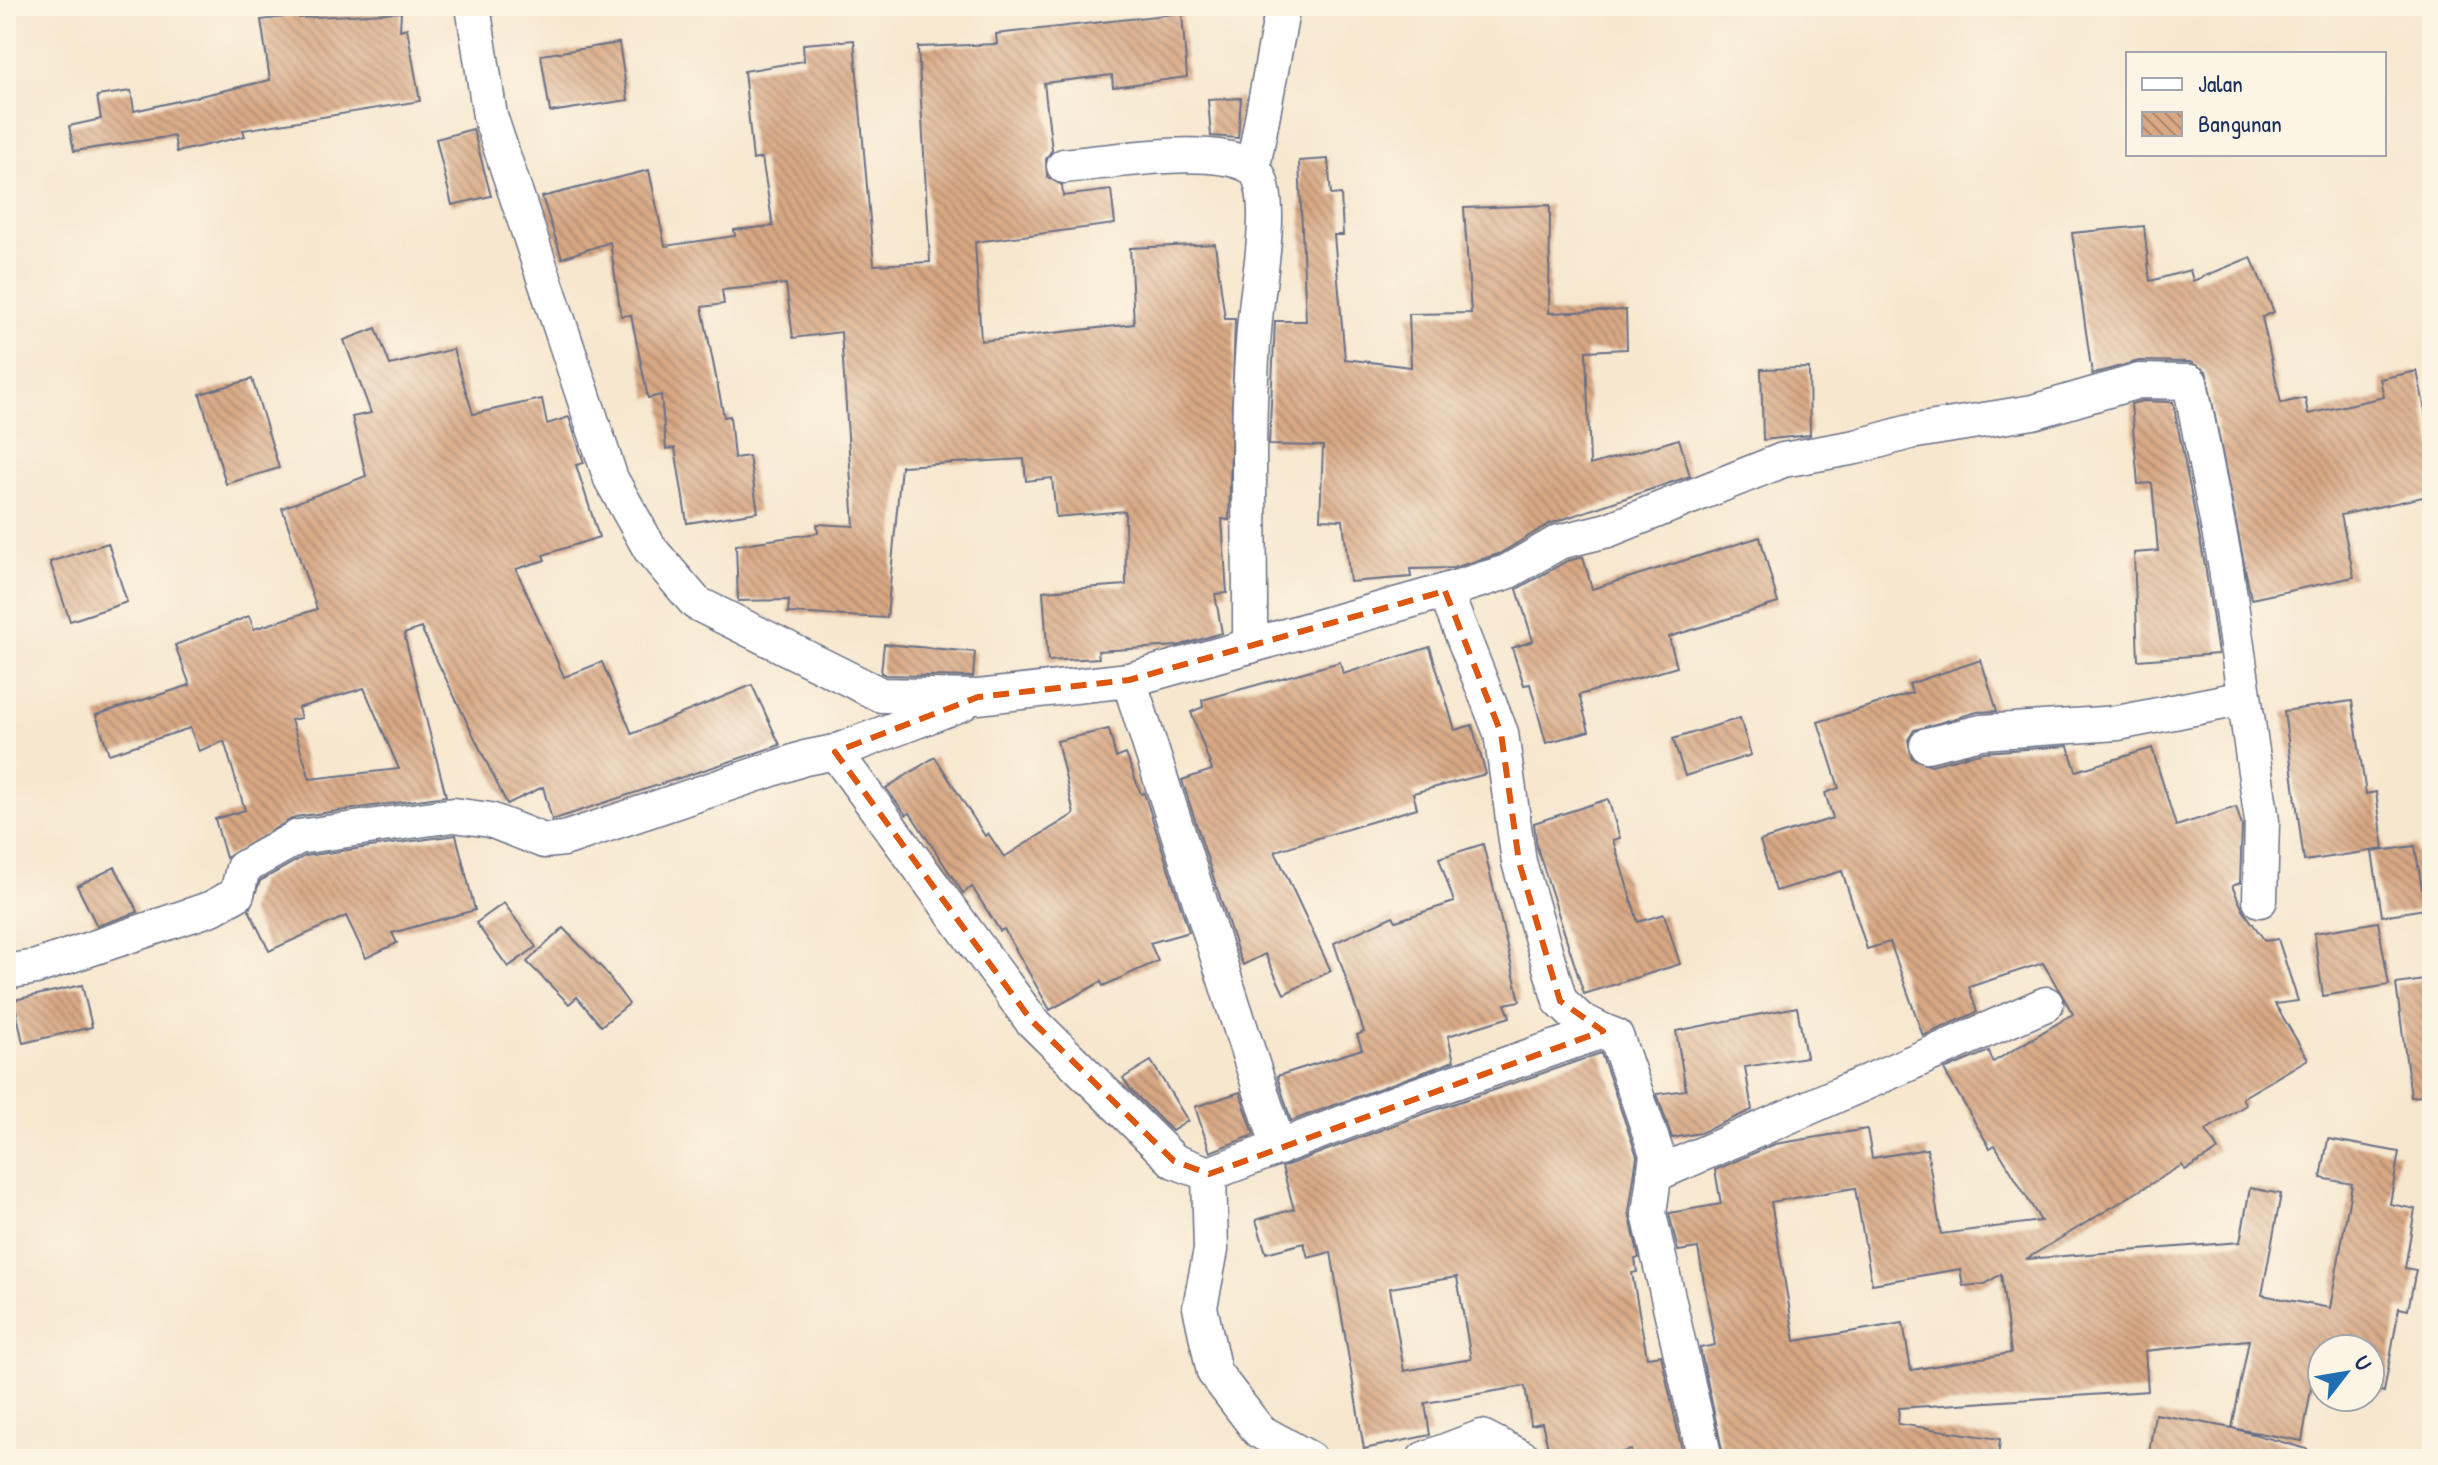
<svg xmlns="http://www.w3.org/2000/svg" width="2438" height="1465" viewBox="0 0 2438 1465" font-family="'Patrick Hand',sans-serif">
	<defs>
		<pattern id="building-back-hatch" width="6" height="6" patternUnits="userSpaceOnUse" patternTransform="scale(2)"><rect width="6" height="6" fill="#d8a884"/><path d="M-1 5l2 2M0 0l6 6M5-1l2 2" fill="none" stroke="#ae896f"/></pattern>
	</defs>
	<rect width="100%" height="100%" fill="#fcf5e5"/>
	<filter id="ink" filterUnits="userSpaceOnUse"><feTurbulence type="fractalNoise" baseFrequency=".0125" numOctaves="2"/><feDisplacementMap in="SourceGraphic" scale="16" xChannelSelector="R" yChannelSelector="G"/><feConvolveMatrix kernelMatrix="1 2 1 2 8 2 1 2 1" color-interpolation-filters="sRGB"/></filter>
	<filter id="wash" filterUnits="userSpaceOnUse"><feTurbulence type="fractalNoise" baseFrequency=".006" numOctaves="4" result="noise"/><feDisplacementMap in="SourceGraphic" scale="32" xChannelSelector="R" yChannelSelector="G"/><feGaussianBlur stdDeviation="1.8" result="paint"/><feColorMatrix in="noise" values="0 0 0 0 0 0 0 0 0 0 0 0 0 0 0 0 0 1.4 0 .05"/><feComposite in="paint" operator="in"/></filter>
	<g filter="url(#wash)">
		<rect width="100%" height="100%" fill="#f7e7cf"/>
		<g id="blocks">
			<g fill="url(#building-back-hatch)" fill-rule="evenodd">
				<path d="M 401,12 L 400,30 L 407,28 L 420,101 L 243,130 L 245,136 L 177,152 L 174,136 L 74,151 L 69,126 L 101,119 L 97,96 L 131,91 L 134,111 L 270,80 L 261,20 L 299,15 L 299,18 Z"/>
				<path d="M 1182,13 L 1187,77 L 1113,87 L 1112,75 L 1044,83 L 1052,150 L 1046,159 L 1047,177 L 1062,185 L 1063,196 L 1111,190 L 1115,224 L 975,242 L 981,341 L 1134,324 L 1130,248 L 1215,244 L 1225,319 L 1235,319 L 1229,520 L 1222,519 L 1227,593 L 1215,594 L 1222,633 L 1178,646 L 1098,651 L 1099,658 L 1048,661 L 1043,591 L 1126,585 L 1125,511 L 1056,517 L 1052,478 L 1026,481 L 1024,459 L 901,466 L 887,618 L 788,613 L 789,600 L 738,601 L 736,545 L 818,533 L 817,524 L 854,526 L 841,332 L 793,338 L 786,284 L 722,290 L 724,304 L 702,307 L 724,417 L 730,416 L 734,458 L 749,456 L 758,512 L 687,523 L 675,448 L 666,449 L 661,395 L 648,398 L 631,315 L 621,316 L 610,242 L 562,258 L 542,197 L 649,170 L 665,246 L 735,236 L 734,230 L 773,226 L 762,158 L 753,160 L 744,71 L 804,61 L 803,44 L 854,40 L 874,265 L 930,262 L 918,47 L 997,44 L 996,34 Z"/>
				<path d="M 619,43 L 628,100 L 550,112 L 541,55 Z"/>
				<path d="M 1241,98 L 1238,138 L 1211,136 L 1208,100 Z"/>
				<path d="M 473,129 L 491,196 L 452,205 L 436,139 Z"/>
				<path d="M 1328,159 L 1331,195 L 1341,194 L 1343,235 L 1334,235 L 1345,359 L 1411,367 L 1409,314 L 1471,313 L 1464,208 L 1550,205 L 1549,313 L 1626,310 L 1627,349 L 1586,351 L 1590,465 L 1679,439 L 1690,476 L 1549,524 L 1499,554 L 1453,568 L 1410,569 L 1411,577 L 1350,582 L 1343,520 L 1320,519 L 1323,446 L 1269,445 L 1275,321 L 1306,321 L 1299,161 Z"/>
				<path d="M 2144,226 L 2150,281 L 2190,270 L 2193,281 L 2251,257 L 2274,312 L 2262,317 L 2281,403 L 2305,398 L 2308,414 L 2384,397 L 2380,379 L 2417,371 L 2432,444 L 2432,495 L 2341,515 L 2354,577 L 2251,599 L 2206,371 L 2190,362 L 2139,361 L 2092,374 L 2072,233 Z"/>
				<path d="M 376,328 L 390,365 L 453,349 L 473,414 L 542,399 L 547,424 L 569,417 L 584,463 L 576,465 L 599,537 L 543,555 L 545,560 L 516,569 L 564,677 L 602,662 L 632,734 L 752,685 L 780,745 L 552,820 L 543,787 L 507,804 L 421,628 L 404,634 L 446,796 L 295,817 L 226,858 L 215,819 L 245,810 L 224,741 L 199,751 L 190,728 L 109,754 L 96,715 L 190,685 L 175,645 L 249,616 L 254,629 L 317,609 L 282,508 L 366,476 L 352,417 L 371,413 L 344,340 ZM 364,688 L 399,769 L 310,779 L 291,720 L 301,718 L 298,708 Z"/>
				<path d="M 1809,368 L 1810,435 L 1763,440 L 1761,369 Z"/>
				<path d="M 252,379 L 279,468 L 226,484 L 200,394 Z"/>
				<path d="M 2142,401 L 2173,402 L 2205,565 L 2218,654 L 2138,660 L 2134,553 L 2158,551 L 2152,483 L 2138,484 L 2131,404 Z"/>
				<path d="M 1760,537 L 1778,603 L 1669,637 L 1677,667 L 1579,695 L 1589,731 L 1546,743 L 1530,684 L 1524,685 L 1512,648 L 1533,641 L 1517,589 L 1567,561 L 1583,557 L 1592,589 Z"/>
				<path d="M 108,543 L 127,602 L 70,621 L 50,562 Z"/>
				<path d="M 884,644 L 975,652 L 973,677 L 886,675 L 881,673 Z"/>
				<path d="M 1430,647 L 1455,730 L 1472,725 L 1486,774 L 1413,793 L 1417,808 L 1275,851 L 1331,971 L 1284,994 L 1265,954 L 1243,965 L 1239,956 L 1182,780 L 1212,770 L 1191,712 L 1203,707 L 1202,700 L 1340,662 L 1343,674 Z"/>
				<path d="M 1981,660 L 1997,711 L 1977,712 L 1914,730 L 1908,740 L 1912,758 L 1931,765 L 1984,752 L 2068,746 L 2076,771 L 2152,748 L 2176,826 L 2236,807 L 2242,826 L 2240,883 L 2232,886 L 2243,910 L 2265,941 L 2278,939 L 2298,1001 L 2275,1004 L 2308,1059 L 2242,1098 L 2246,1105 L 2206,1130 L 2218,1150 L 2185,1170 L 2182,1165 L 2026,1259 L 2240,1242 L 2250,1188 L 2281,1194 L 2262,1295 L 2330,1308 L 2352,1184 L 2321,1178 L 2328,1139 L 2399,1152 L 2390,1204 L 2415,1209 L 2405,1268 L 2416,1270 L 2408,1310 L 2399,1308 L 2384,1392 L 2370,1389 L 2370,1349 L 2322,1349 L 2322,1380 L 2313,1378 L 2302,1441 L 2232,1428 L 2307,1449 L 2305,1459 L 2148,1459 L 2155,1414 L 2232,1428 L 2249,1340 L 2145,1351 L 2148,1391 L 1899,1408 L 1898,1424 L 2000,1439 L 1998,1459 L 1724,1459 L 1700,1348 L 1715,1345 L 1698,1248 L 1678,1251 L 1669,1213 L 1721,1204 L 1715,1170 L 1775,1144 L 1867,1129 L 1872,1158 L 1927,1149 L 1941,1234 L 2041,1221 L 1995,1145 L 1990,1148 L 1944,1070 L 1989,1051 L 1993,1062 L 2073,1014 L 2043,963 L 1969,987 L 1977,1012 L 1923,1036 L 1890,942 L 1867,949 L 1842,871 L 1776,891 L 1760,841 L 1833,818 L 1825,793 L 1839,788 L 1818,722 L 1912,693 L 1909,684 ZM 1855,1188 L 1872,1284 L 1960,1269 L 1963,1286 L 1985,1284 L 2001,1274 L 2011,1353 L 1911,1370 L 1903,1323 L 1795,1341 L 1771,1202 Z"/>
				<path d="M 2352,701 L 2366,794 L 2376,792 L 2384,849 L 2304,861 L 2284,711 Z"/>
				<path d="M 1740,718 L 1751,755 L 1685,776 L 1673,739 Z"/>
				<path d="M 1109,729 L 1116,758 L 1126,754 L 1141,794 L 1144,793 L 1189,932 L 1150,943 L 1158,961 L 1103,986 L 1101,982 L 1050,1010 L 1004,929 L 1000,931 L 972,887 L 963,893 L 910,813 L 906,815 L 886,788 L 935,757 L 985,836 L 988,833 L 1004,857 L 1074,814 L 1057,741 Z"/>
				<path d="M 1608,799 L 1620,838 L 1613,840 L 1638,922 L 1664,914 L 1680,964 L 1584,994 L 1537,847 L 1534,823 Z"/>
				<path d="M 456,835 L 475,910 L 392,933 L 397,943 L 366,958 L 346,916 L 269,951 L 249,910 L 260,881 L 305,856 Z"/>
				<path d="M 1483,844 L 1520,1001 L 1505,1004 L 1510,1017 L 1448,1036 L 1454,1061 L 1291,1121 L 1277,1076 L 1362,1049 L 1357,1035 L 1364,1032 L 1334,943 L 1393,916 L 1396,921 L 1454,902 L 1439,858 Z"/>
				<path d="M 2415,846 L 2425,909 L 2382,916 L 2372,852 Z"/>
				<path d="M 115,867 L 138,912 L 97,926 L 77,886 Z"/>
				<path d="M 504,903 L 536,947 L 508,967 L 476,923 Z"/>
				<path d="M 2378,922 L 2389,985 L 2323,996 L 2314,933 Z"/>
				<path d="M 563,928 L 604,970 L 629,1004 L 601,1026 L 577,997 L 569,1004 L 527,962 Z"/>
				<path d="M 2432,979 L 2432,1095 L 2411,1097 L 2396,984 Z"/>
				<path d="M 82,985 L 92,1027 L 23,1043 L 14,1000 Z"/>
				<path d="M 1797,1007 L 1806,1057 L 1745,1067 L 1752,1110 L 1700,1133 L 1672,1138 L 1657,1094 L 1686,1090 L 1676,1031 Z"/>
				<path d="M 1601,1053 L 1637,1156 L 1629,1212 L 1639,1258 L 1635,1259 L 1637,1272 L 1632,1273 L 1647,1357 L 1661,1355 L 1684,1459 L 1633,1459 L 1631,1450 L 1594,1459 L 1551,1459 L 1542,1423 L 1531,1425 L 1525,1386 L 1425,1403 L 1430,1435 L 1364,1449 L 1331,1252 L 1308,1258 L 1304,1243 L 1266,1253 L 1256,1220 L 1294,1209 L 1282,1167 L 1415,1117 ZM 1457,1277 L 1471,1359 L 1404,1371 L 1390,1288 Z"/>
				<path d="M 1151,1061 L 1188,1121 L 1172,1131 L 1131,1090 L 1123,1078 Z"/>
				<path d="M 1240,1092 L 1254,1135 L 1210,1152 L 1195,1107 Z"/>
			</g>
		</g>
	</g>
	<g filter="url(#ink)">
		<use href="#blocks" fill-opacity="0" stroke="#686f86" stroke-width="2"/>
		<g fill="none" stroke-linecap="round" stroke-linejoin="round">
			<g stroke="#686f86" stroke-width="37">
				<g id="minor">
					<path d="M 473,6 L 490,116 L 611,479 L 650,549 L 696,603 L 881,695 L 978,697 L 1129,680 L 1445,591 L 1501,733 L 1519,862 L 1560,1001 L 1579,1019 L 1603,1031"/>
					<path d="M 1064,166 C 1109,162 1211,144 1250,166 C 1277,181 1260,273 1257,300 C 1244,414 1251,532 1250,646"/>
					<path d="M 1253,167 L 1283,6"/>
					<path d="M 1445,591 L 1507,572 L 1559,542 L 1608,530 L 1783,460 L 1856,447 L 1910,432 L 2033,412 L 2139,381 L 2190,382 L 2225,562 L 2262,821 L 2260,900"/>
					<path d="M 1129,680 L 1279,1148"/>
					<path d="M 1927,745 L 1981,732 L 2118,723 L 2244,698"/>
					<path d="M 835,752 L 1031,1020 L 1174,1161 L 1209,1174 L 1408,1098 L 1603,1031 L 1616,1036 L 1657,1154 L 1649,1214 L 1705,1459"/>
					<path d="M 6,972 L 36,967 L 212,908 L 237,894 L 243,868 L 298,837 L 454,815 L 490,820 L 544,841 L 564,839 L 805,758 L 835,752 L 963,703"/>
					<path d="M 1209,1174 L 1211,1250 L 1200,1307 L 1214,1372 L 1259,1431 L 1310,1459"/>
					<path d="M 1654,1175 L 2046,1004"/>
					<path d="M 1424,1459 L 1482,1437 L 1525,1459"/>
				</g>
			</g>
			<use href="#minor" stroke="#fff" stroke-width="34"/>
		</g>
	</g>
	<path fill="none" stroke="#de5710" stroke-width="6" stroke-dasharray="16 10" stroke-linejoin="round" d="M 1445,591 L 1501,733 L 1519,862 L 1560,1001 L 1603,1031 L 1209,1174 L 1174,1161 L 1031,1020 L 835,752 L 978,697 L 1129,680 Z"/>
	<rect width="2438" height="1465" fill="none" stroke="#fcf5e5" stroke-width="32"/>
	<rect x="2126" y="52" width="260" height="104" fill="#fcf5e5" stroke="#a2a6af" stroke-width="2"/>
	<rect x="2142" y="78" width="40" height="12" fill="#ffffff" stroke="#a2a6af" stroke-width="2"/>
	<text x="2198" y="92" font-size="24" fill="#1b2f5e">Jalan</text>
	<rect x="2142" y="112" width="40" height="24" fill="url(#building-back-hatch)" stroke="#a2a6af" stroke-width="2"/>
	<text x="2198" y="132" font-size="24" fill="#1b2f5e">Bangunan</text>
	<g transform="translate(2346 1373) rotate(59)"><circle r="38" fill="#fcf5e5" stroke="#a2a6af" stroke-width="2"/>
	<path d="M0-6L14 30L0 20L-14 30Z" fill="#1f6fb2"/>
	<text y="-12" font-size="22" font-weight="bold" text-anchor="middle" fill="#1b2f5e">U</text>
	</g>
</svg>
